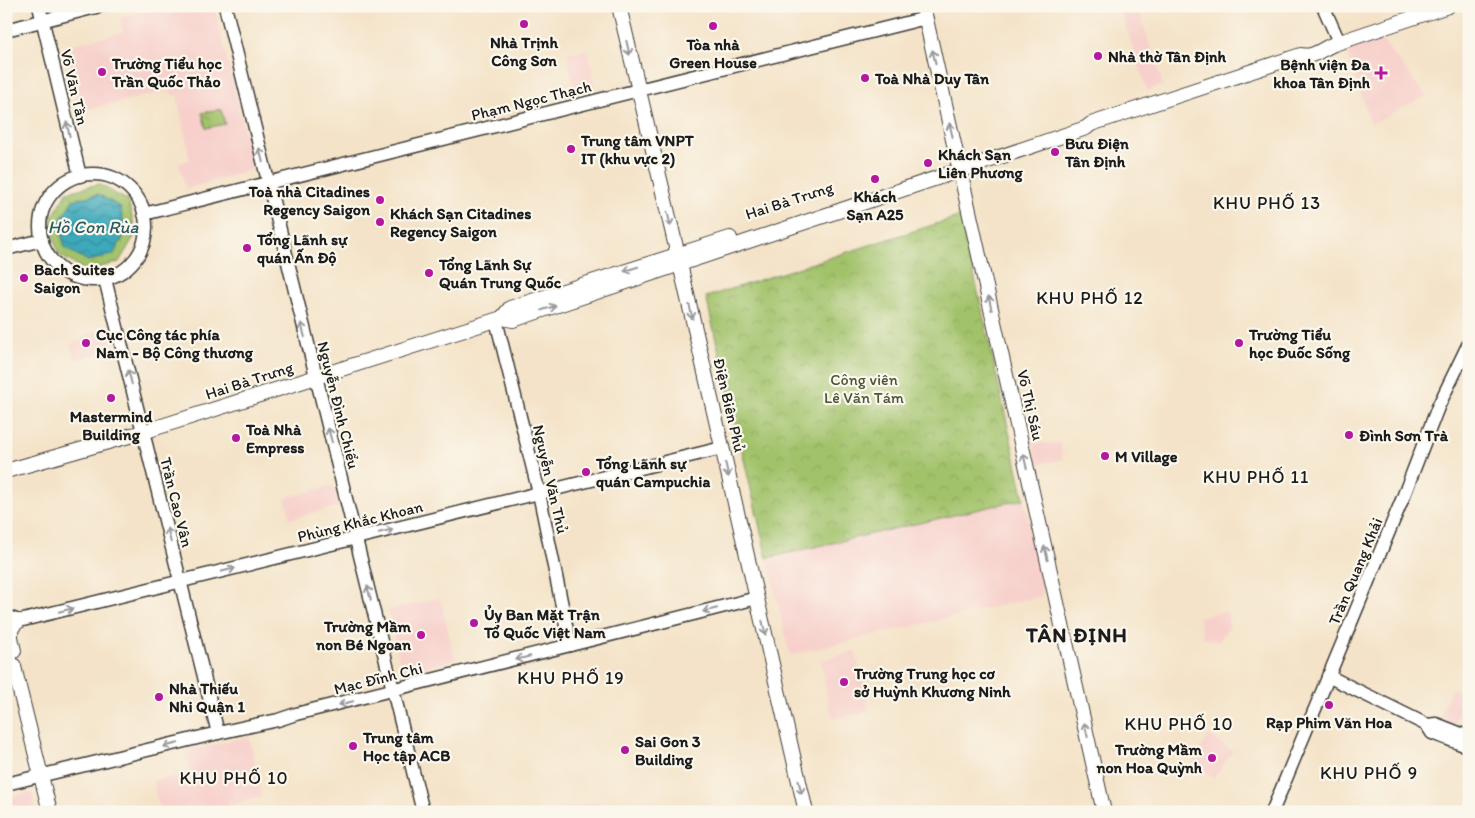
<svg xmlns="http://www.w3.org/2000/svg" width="1475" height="818" viewBox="0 0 1475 818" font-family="Itim,sans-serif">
	<defs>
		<pattern id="park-crowns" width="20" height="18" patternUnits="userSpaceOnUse" patternTransform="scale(1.25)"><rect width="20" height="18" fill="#a2c26a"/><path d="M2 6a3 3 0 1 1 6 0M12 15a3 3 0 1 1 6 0" fill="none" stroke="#8ba65b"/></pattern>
		<pattern id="water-waves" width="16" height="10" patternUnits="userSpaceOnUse" patternTransform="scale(1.25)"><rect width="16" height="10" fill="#3ca9bb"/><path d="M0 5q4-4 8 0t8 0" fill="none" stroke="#328997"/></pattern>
	</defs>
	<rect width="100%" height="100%" fill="#fbf7ec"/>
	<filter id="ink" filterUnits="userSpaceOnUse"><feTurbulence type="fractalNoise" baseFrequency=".02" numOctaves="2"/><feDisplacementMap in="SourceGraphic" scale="10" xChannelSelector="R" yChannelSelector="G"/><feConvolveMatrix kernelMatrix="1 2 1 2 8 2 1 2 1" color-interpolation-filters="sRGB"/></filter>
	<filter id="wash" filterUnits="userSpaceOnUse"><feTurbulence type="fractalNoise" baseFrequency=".0096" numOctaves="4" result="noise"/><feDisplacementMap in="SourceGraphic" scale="20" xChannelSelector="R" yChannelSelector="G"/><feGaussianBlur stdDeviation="1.12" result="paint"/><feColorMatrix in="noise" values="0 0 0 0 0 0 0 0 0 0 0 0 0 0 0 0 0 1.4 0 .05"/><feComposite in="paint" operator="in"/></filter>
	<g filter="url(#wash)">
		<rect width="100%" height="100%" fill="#f4e3c8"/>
		<g fill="#f7d0cb">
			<path d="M 167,6 L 214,6 L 254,169 L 186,189 L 179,163 L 190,160 L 177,95 L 172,96 L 170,90 L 81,111 L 65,46 L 123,32 L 120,18 Z"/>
			<path d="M 1119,6 L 1137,6 L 1163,85 L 1147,91 Z"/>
			<path d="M 1380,37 L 1426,96 L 1371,124 L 1346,50 Z"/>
			<path d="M 588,50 L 595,86 L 574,90 L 568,53 Z"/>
			<path d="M 108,327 L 112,349 L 76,360 L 70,344 L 82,340 L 81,338 L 91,334 L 90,333 Z"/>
			<path d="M 1032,443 L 1061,443 L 1062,459 L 1037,465 Z"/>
			<path d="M 333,485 L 339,506 L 290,519 L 285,498 Z"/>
			<path d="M 1024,499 L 1044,589 L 1041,596 L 790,655 L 767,558 Z"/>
			<path d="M 440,598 L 455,659 L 410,672 L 405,670 L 401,667 L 388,610 Z"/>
			<path d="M 1227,611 L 1229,627 L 1218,642 L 1203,637 L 1198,617 Z"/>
			<path d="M 855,651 L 870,711 L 834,719 L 829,705 L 821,660 Z"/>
			<path d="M 1452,688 L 1467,694 L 1453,726 L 1441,721 L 1440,715 Z"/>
			<path d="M 1209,735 L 1233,751 L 1214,778 L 1192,763 Z"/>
			<path d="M 249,736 L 262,797 L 228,805 L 229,808 L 214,812 L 160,812 L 153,781 L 190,772 L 185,752 Z"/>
			<path d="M 30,792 L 33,796 L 37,812 L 6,812 L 6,798 Z"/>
			<path d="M 598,801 L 601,812 L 553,812 Z"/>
		</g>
		<g fill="url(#park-crowns)" stroke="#5f6f43">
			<path d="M 221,109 L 225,124 L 206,128 L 202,113 Z"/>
			<path d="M 99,184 L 128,201 L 136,233 L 119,262 L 86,271 L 58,254 L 50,221 L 67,192 Z"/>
			<path d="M 961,216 L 1024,499 L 767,558 L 706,297 Z"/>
		</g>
		<path fill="url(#water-waves)" stroke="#2c626c" d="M 98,194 L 120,207 L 126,232 L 113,255 L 88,261 L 65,248 L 59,223 L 73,200 Z"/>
	</g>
	<g filter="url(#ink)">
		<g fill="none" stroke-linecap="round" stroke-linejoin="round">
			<g stroke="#3c3a36" stroke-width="15">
				<g id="secondary">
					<path d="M 39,6 L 80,176"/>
					<path d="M 225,6 L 423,812"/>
					<path d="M 1323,6 L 1339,42"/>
					<path d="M 6,30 L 100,6"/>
					<circle cx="93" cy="227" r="53"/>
					<path d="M 144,214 L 926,18"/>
					<path d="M 6,249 L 42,240"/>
					<path d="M 105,279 L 218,733"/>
					<path d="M 496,320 L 539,493 L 570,645"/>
					<path d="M 6,616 L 19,621 L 722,448"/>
					<path d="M 1328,676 L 1427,725 L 1432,733 L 1469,747"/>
					<path d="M 1427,725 L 1436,724 L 1469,737"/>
					<path d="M 6,784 L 218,733 L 278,720 L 296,714 L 757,598"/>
					<path d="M 1272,812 L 1402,500 L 1438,407 L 1469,343"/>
				</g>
			</g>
			<g stroke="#3c3a36" stroke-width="16">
				<g id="primary">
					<path d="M 619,6 L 680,264 L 806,812"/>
					<path d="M 923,6 L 1104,812"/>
					<path d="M 502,318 L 510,308 L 730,238"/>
					<path d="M 6,471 L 143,432 L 502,318 L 513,320 L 1086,128 L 1091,124 L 1301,55 C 1314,58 1323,48 1334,44 L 1448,6"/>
					<path d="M 6,643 L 11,663 L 14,666 L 15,671 L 50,812"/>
					<path d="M 14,651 C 12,640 6,628 19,621"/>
				</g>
			</g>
			<use href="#secondary" stroke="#fff" stroke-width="12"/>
			<use href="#primary" stroke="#fff" stroke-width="14"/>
		</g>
		<defs><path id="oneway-shaft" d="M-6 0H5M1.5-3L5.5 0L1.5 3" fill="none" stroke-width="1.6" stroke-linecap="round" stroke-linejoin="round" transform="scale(1.25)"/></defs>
		<g stroke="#999">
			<use href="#oneway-shaft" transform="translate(628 48) rotate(77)"/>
			<use href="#oneway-shaft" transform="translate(934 57) rotate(-103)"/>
			<use href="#oneway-shaft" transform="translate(68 129) rotate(-103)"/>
			<use href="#oneway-shaft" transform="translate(951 130) rotate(-103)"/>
			<use href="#oneway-shaft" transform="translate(261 155) rotate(-104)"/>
			<use href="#oneway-shaft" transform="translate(669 219) rotate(77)"/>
			<use href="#oneway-shaft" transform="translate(631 269) rotate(163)"/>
			<use href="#oneway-shaft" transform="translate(990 303) rotate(-103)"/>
			<use href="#oneway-shaft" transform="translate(549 308) rotate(-18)"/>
			<use href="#oneway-shaft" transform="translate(691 312) rotate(77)"/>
			<use href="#oneway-shaft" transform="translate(303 330) rotate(-104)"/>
			<use href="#oneway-shaft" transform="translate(130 377) rotate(-104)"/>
			<use href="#oneway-shaft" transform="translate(330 435) rotate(-105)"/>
			<use href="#oneway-shaft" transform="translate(1025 461) rotate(-103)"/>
			<use href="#oneway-shaft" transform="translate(727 470) rotate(77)"/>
			<use href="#oneway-shaft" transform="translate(386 531) rotate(-14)"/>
			<use href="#oneway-shaft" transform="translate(169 535) rotate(-104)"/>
			<use href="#oneway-shaft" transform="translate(1046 553) rotate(-103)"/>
			<use href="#oneway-shaft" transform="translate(228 570) rotate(-14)"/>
			<use href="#oneway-shaft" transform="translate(369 593) rotate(-104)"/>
			<use href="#oneway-shaft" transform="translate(66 610) rotate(-14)"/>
			<use href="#oneway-shaft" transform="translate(710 610) rotate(166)"/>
			<use href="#oneway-shaft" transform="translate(764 628) rotate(77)"/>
			<use href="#oneway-shaft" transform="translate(523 658) rotate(166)"/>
			<use href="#oneway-shaft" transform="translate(346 703) rotate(166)"/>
			<use href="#oneway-shaft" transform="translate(1086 730) rotate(-103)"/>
			<use href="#oneway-shaft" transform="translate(171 745) rotate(166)"/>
			<use href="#oneway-shaft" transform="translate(800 787) rotate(77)"/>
		</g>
	</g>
	<g fill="#b5179e" stroke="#fbf7ec" stroke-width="2">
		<circle cx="524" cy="24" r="5"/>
		<circle cx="713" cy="26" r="5"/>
		<circle cx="1098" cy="56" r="5"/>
		<circle cx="102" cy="72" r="5"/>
		<path d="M1378.5 65.5h5v5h5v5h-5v5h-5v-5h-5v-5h5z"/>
		<circle cx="865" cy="78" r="5"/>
		<circle cx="571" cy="149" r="5"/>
		<circle cx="1055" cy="152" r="5"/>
		<circle cx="928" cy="163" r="5"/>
		<circle cx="875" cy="179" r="5"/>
		<circle cx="380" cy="200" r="5"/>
		<circle cx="380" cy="222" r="5"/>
		<circle cx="247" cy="248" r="5"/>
		<circle cx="429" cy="273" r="5"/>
		<circle cx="24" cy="278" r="5"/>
		<circle cx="86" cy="343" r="5"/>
		<circle cx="1239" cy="343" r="5"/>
		<circle cx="111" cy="398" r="5"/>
		<circle cx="1349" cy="435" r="5"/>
		<circle cx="236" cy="438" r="5"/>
		<circle cx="1105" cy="456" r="5"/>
		<circle cx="586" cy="472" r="5"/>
		<circle cx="474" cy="623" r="5"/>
		<circle cx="421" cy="635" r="5"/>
		<circle cx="844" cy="682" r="5"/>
		<circle cx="159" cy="697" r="5"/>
		<circle cx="1329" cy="705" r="5"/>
		<circle cx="353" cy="746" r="5"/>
		<circle cx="625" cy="750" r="5"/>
		<circle cx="1212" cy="758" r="5"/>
	</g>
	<g text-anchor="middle" stroke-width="4.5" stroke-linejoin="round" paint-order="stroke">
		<g font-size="16" font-weight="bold" fill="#1c1c1c" stroke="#fbf7ec" text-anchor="start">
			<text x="524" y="48" text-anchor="middle">Nhà Trịnh<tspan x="524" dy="18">Công Sơn</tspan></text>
			<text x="713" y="50" text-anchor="middle">Tòa nhà<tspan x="713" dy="18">Green House</tspan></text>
			<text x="1108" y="62">Nhà thờ Tân Định</text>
			<text x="112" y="69">Trường Tiểu học<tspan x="112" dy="18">Trần Quốc Thảo</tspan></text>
			<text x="1370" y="70" text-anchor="end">Bệnh viện Đa<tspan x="1370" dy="18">khoa Tân Định</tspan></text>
			<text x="875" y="84">Toà Nhà Duy Tân</text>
			<text x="581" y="146">Trung tâm VNPT<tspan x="581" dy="18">IT (khu vực 2)</tspan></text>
			<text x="1065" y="149">Bưu Điện<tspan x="1065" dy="18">Tân Định</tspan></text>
			<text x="938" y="160">Khách Sạn<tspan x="938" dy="18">Liên Phương</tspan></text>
			<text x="370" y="197" text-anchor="end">Toà nhà Citadines<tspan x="370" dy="18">Regency Saigon</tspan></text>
			<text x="875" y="202" text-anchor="middle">Khách<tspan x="875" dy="18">Sạn A25</tspan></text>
			<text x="390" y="219">Khách Sạn Citadines<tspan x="390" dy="18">Regency Saigon</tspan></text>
			<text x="257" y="245">Tổng Lãnh sự<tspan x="257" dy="18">quán Ấn Độ</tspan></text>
			<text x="439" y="270">Tổng Lãnh Sự<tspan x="439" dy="18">Quán Trung Quốc</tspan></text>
			<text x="34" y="275">Bach Suites<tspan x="34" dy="18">Saigon</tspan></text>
			<text x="96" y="340">Cục Công tác phía<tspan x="96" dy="18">Nam - Bộ Công thương</tspan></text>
			<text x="1249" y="340">Trường Tiểu<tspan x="1249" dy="18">học Đuốc Sống</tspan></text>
			<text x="111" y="422" text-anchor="middle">Mastermind<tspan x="111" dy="18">Building</tspan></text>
			<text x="246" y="435">Toà Nhà<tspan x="246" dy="18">Empress</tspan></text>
			<text x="1359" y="441">Đình Sơn Trà</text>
			<text x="1115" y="462">M Village</text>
			<text x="596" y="469">Tổng Lãnh sự<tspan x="596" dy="18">quán Campuchia</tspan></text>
			<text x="484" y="620">Ủy Ban Mặt Trận<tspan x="484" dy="18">Tổ Quốc Việt Nam</tspan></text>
			<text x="411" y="632" text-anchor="end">Trường Mầm<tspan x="411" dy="18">non Bé Ngoan</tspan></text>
			<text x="854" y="679">Trường Trung học cơ<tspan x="854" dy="18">sở Huỳnh Khương Ninh</tspan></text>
			<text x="169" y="694">Nhà Thiếu<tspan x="169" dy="18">Nhi Quận 1</tspan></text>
			<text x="1329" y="728" text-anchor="middle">Rạp Phim Văn Hoa</text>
			<text x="363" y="743">Trung tâm<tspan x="363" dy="18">Học tập ACB</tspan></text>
			<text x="635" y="747">Sai Gon 3<tspan x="635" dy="18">Building</tspan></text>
			<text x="1202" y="755" text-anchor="end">Trường Mầm<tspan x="1202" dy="18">non Hoa Quỳnh</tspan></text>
		</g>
		<g font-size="16" fill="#1c1c1c" stroke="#fbf7ec">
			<text transform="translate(75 87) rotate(77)" y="6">Võ Văn Tần</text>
			<text transform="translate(531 100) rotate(-14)" y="6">Phạm Ngọc Thạch</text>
			<text transform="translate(789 200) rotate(-18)" y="6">Hai Bà Trưng</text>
			<text transform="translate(249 380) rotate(-18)" y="6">Hai Bà Trưng</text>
			<text transform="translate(339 405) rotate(76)" y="6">Nguyễn Đình Chiểu</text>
			<text transform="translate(730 405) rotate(77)" y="6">Điện Biên Phủ</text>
			<text transform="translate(1031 405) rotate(77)" y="6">Võ Thị Sáu</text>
			<text transform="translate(551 479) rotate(77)" y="6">Nguyễn Văn Thủ</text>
			<text transform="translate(177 502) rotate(76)" y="6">Trần Cao Vân</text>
			<text transform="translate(360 521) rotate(-14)" y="6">Phùng Khắc Khoan</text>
			<text transform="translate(1355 571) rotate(-67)" y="6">Trần Quang Khải</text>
			<text transform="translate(378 678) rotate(-14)" y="6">Mạc Đĩnh Chi</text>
		</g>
		<g font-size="16" fill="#4b5637" stroke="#fbf7ec">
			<text x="864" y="385">Công viên<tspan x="864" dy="18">Lê Văn Tám</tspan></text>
		</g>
		<g font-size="18" letter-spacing="1" fill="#1c1c1c" stroke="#fbf7ec">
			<text x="1267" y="209">KHU PHỐ 13</text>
			<text x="1090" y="304">KHU PHỐ 12</text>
			<text x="1256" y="483">KHU PHỐ 11</text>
			<text x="571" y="684">KHU PHỐ 19</text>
			<text x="1179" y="730">KHU PHỐ 10</text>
			<text x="1369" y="779">KHU PHỐ 9</text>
			<text x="234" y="784">KHU PHỐ 10</text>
		</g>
		<g font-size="18" font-style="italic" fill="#2a5b64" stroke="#fbf7ec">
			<text x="93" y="233">Hồ Con Rùa</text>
		</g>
		<g font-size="21" font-weight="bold" letter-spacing="1" fill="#1c1c1c" stroke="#fbf7ec">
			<text x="1077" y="642">TÂN ĐỊNH</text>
		</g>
	</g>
	<rect width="1475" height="818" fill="none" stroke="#fbf7ec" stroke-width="25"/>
</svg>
